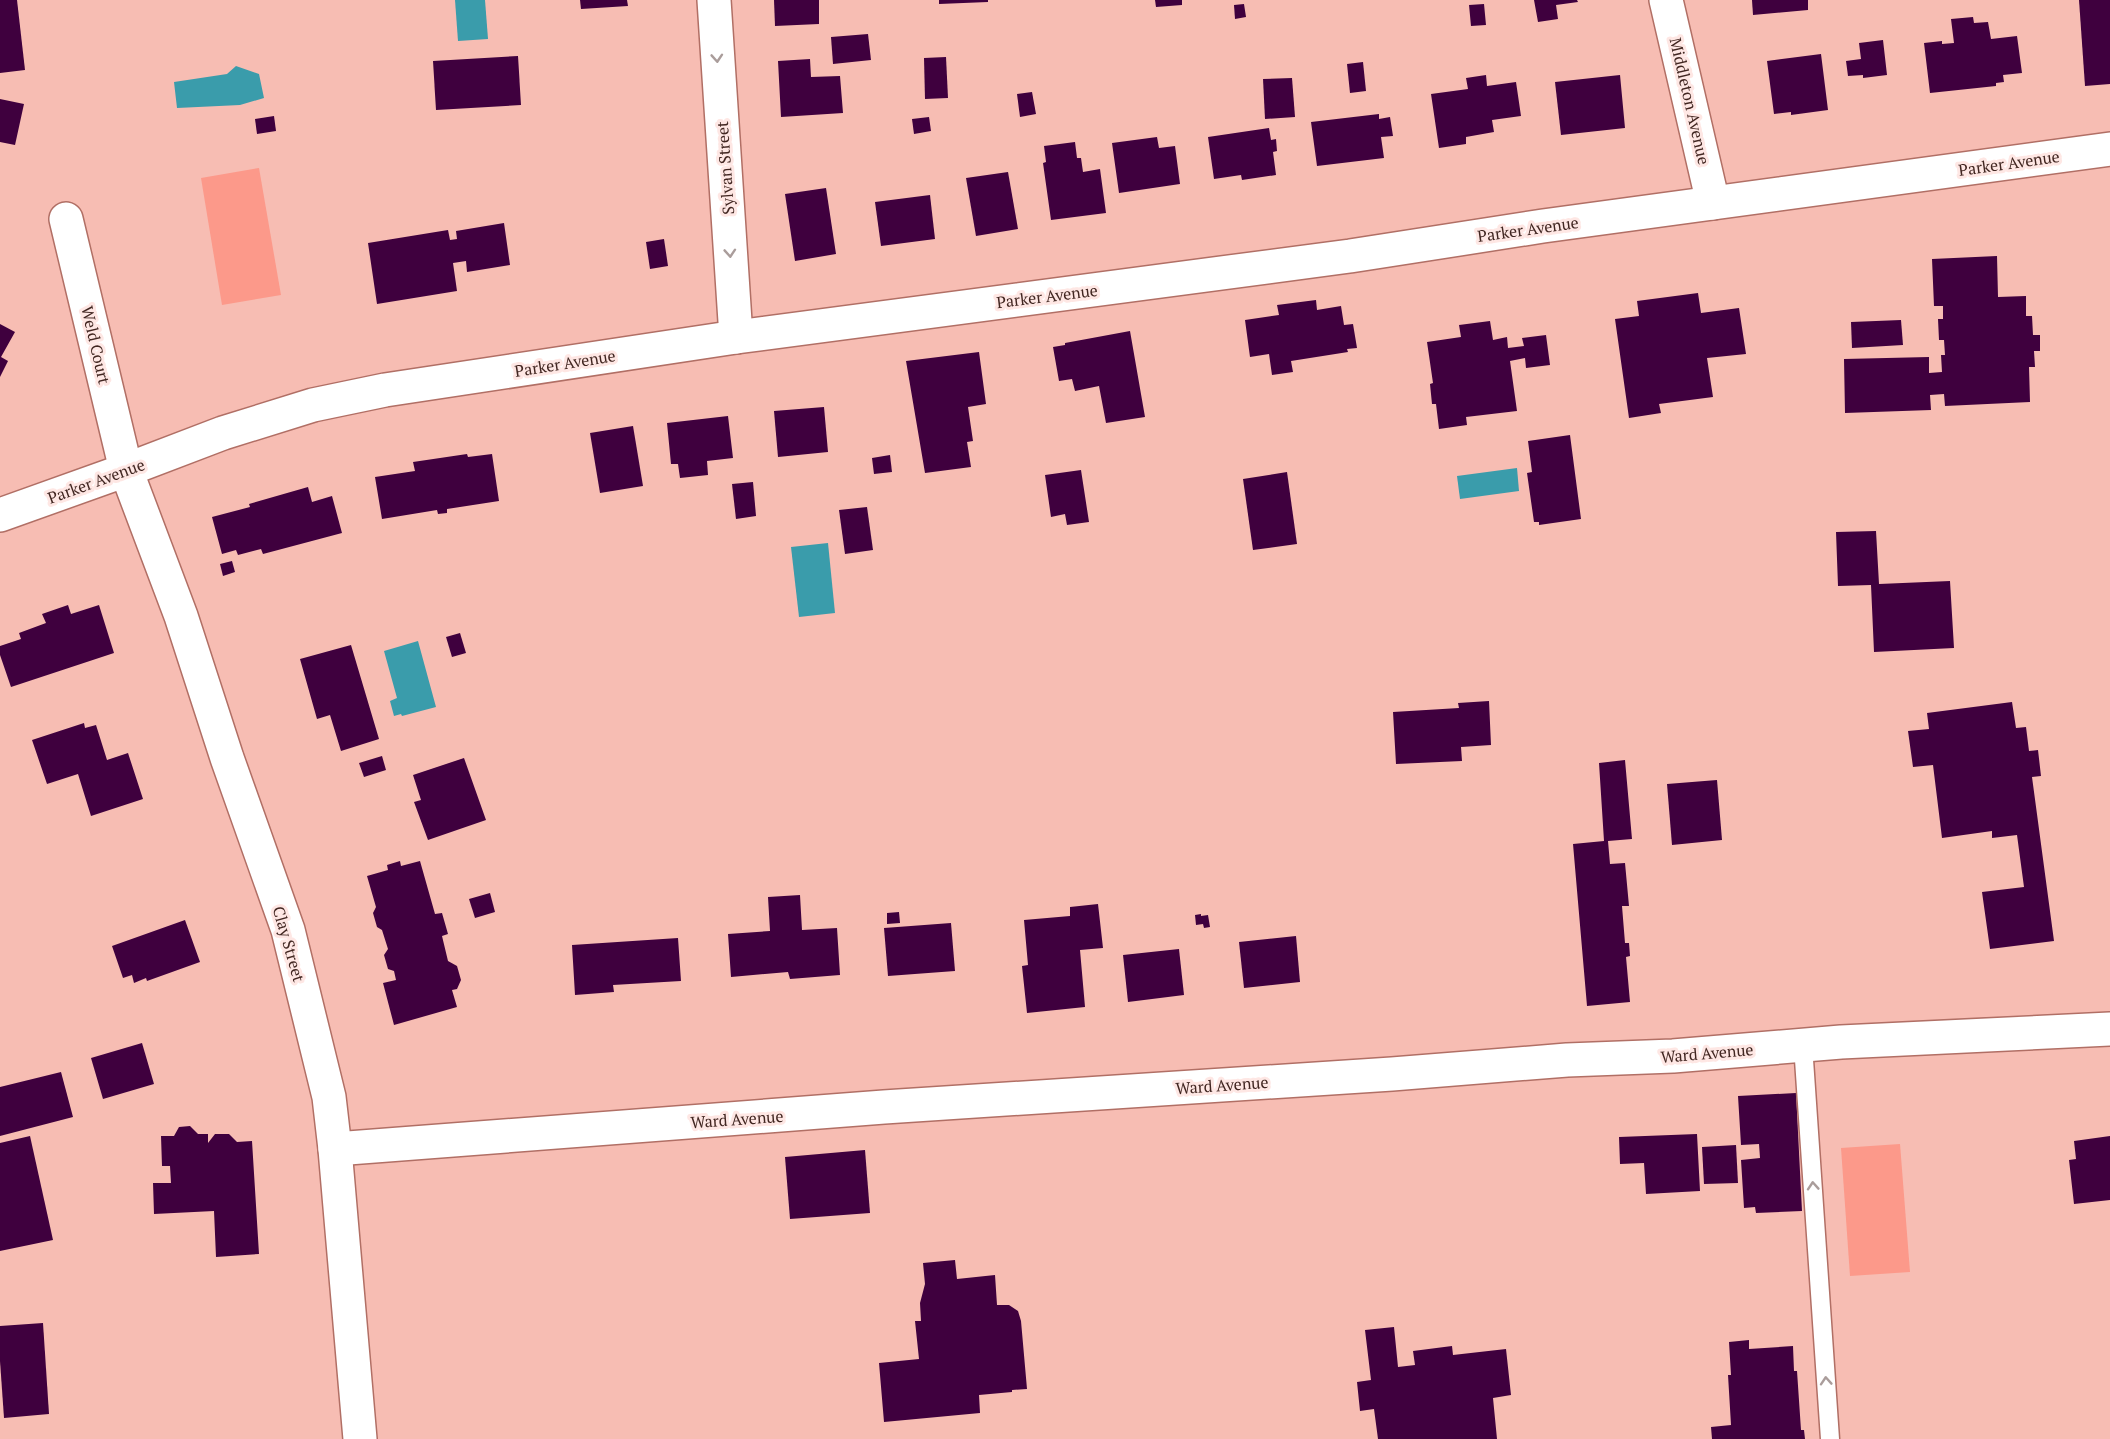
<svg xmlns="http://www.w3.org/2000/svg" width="2110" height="1439" viewBox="0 0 2110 1439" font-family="'PT Serif',serif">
	<rect width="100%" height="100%" fill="#f7bdb3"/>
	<g fill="#fc998a">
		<path d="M 259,168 L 281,295 L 222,305 L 201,178 Z"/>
		<path d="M 1900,1144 L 1910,1272 L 1850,1276 L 1841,1148 Z"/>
	</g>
	<g fill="#3a9cab">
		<path d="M 455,0 L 485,0 L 488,39 L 458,41 Z"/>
		<path d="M 236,66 L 259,74 L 264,98 L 240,105 L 177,108 L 174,82 L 227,74 Z"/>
		<path d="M 1517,468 L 1519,491 L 1460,499 L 1457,476 Z"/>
		<path d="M 828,543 L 835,613 L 799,617 L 791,547 Z"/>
		<path d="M 418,641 L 436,707 L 402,716 L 401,714 L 394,716 L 390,701 L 397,698 L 384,651 Z"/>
	</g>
	<g fill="#3f003e">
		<path d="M 0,0 L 17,0 L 25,70 L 0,73 Z"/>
		<path d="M 580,0 L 627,0 L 628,6 L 581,9 Z"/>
		<path d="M 774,0 L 819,0 L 819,24 L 775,26 Z"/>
		<path d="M 939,0 L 988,0 L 988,2 L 939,4 Z"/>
		<path d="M 1155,0 L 1182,0 L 1182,5 L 1156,7 Z"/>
		<path d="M 1534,0 L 1577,0 L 1578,2 L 1556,5 L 1558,19 L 1538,22 Z"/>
		<path d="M 1752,0 L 1808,0 L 1808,10 L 1753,15 Z"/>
		<path d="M 2079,0 L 2110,0 L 2110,84 L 2085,86 Z"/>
		<path d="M 1244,4 L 1246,17 L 1235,19 L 1234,5 Z"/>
		<path d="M 1484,4 L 1486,25 L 1471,26 L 1469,5 Z"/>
		<path d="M 1973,17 L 1974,23 L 1988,22 L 1991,39 L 2017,36 L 2022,73 L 2003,75 L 2004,82 L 1996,83 L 1996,86 L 1930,93 L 1924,43 L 1942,41 L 1942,44 L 1954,43 L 1951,19 Z"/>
		<path d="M 868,34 L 871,60 L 833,64 L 831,37 Z"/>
		<path d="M 1883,40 L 1887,75 L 1863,78 L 1863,75 L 1848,76 L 1846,61 L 1861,59 L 1859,43 Z"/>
		<path d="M 1821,54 L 1828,110 L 1791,115 L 1791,112 L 1774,114 L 1767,61 Z"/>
		<path d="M 518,56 L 521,105 L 436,110 L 433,61 Z"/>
		<path d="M 946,57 L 948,98 L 925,99 L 924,58 Z"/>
		<path d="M 810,59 L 811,77 L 840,76 L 843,113 L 781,117 L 778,61 Z"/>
		<path d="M 1363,62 L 1366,91 L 1350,93 L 1347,64 Z"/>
		<path d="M 1486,75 L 1487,86 L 1516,82 L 1521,116 L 1492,120 L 1494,132 L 1466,137 L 1466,144 L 1439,148 L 1431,94 L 1468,89 L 1466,78 Z"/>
		<path d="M 1620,75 L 1625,128 L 1561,135 L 1555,82 Z"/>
		<path d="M 1292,78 L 1295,117 L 1265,119 L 1263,79 Z"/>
		<path d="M 1032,92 L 1036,114 L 1020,117 L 1017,94 Z"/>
		<path d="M 0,99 L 24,104 L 15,145 L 0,142 Z"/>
		<path d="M 1379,114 L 1379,119 L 1390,117 L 1393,136 L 1381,137 L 1384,158 L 1317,166 L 1311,122 Z"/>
		<path d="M 274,116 L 276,131 L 257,134 L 255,119 Z"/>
		<path d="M 929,117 L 931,131 L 914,134 L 912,119 Z"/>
		<path d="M 1269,128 L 1271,140 L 1276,139 L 1277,151 L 1273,152 L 1276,175 L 1242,180 L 1241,175 L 1214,179 L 1208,137 Z"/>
		<path d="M 1157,137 L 1159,148 L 1175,146 L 1180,184 L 1119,193 L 1112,143 Z"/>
		<path d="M 1075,142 L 1077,158 L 1081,158 L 1083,172 L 1100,169 L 1106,213 L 1051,220 L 1043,163 L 1046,162 L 1044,146 Z"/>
		<path d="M 1008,172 L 1018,229 L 976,236 L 966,178 Z"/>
		<path d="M 826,188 L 836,254 L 795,261 L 785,194 Z"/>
		<path d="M 930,195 L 935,239 L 881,246 L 875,202 Z"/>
		<path d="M 504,223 L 510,265 L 467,272 L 466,261 L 453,263 L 457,291 L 377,304 L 368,243 L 448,230 L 450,240 L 457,239 L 456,231 Z"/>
		<path d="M 664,239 L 668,266 L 650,269 L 646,242 Z"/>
		<path d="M 1997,256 L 1998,297 L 2026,296 L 2026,316 L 2032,316 L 2033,335 L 2040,335 L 2040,351 L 2034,351 L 2035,367 L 2029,367 L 2030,402 L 1945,406 L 1944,394 L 1930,395 L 1931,410 L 1845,413 L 1844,359 L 1929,357 L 1929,373 L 1942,372 L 1941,355 L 1945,355 L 1944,340 L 1939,340 L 1938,319 L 1943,319 L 1943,306 L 1934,306 L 1932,259 Z"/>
		<path d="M 1698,293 L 1701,313 L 1739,308 L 1746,354 L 1707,358 L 1713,397 L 1659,404 L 1661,413 L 1629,418 L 1615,319 L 1639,316 L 1637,301 Z"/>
		<path d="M 1316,300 L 1317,310 L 1341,306 L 1344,325 L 1353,324 L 1357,348 L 1347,349 L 1348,352 L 1291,361 L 1293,372 L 1272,375 L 1269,354 L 1250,357 L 1245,320 L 1279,315 L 1277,305 Z"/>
		<path d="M 1901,320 L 1903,345 L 1852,348 L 1851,322 Z"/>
		<path d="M 1490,321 L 1493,340 L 1507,337 L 1508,348 L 1524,346 L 1522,338 L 1546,335 L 1550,365 L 1526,368 L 1525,358 L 1510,361 L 1517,411 L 1466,417 L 1467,425 L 1439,429 L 1436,404 L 1432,404 L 1430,384 L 1433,383 L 1427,342 L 1461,337 L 1459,325 Z"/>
		<path d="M 0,324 L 15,332 L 1,357 L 8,361 L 0,377 Z"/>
		<path d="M 1130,331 L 1145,417 L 1106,423 L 1099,386 L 1075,391 L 1072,379 L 1059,381 L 1053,347 L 1065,345 L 1065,343 Z"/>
		<path d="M 979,352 L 986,404 L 968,407 L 973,441 L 967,442 L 971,467 L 925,473 L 906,361 Z"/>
		<path d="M 824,407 L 828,452 L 778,457 L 774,411 Z"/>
		<path d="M 728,416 L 733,458 L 707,461 L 708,475 L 680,478 L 678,464 L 671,464 L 667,423 Z"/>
		<path d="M 633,426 L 643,486 L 600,493 L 590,433 Z"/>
		<path d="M 1570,435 L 1581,519 L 1539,525 L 1539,522 L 1534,522 L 1527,473 L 1532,472 L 1528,441 Z"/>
		<path d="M 467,454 L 468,457 L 492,454 L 499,501 L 447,509 L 447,513 L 438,514 L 437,510 L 382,519 L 375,477 L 415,471 L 413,462 Z"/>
		<path d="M 890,455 L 892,472 L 874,474 L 872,458 Z"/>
		<path d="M 1081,470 L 1089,522 L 1067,525 L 1065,514 L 1051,517 L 1045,475 Z"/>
		<path d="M 1287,472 L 1297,544 L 1253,550 L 1243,479 Z"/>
		<path d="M 753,482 L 756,516 L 736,519 L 732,484 Z"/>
		<path d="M 308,487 L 312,502 L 332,496 L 342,533 L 263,554 L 261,549 L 238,555 L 236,550 L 222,554 L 212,517 L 250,507 L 249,504 Z"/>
		<path d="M 867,507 L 873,550 L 845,554 L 839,510 Z"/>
		<path d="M 1876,531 L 1879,584 L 1950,581 L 1954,648 L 1874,652 L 1871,585 L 1838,586 L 1836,532 Z"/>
		<path d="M 232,561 L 235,572 L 223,576 L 220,564 Z"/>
		<path d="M 68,605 L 71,614 L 99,605 L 114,653 L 11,687 L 0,655 L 0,646 L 21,639 L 19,633 L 46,623 L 42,614 Z"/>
		<path d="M 460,633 L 466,653 L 452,657 L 446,637 Z"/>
		<path d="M 351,645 L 379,739 L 341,751 L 330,715 L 317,719 L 300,659 Z"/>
		<path d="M 1489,701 L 1491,745 L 1461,747 L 1462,761 L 1396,764 L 1393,712 L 1459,708 L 1458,703 Z"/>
		<path d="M 2012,702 L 2016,728 L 2026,727 L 2029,751 L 2038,750 L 2041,776 L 2032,777 L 2054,941 L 1990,949 L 1982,892 L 2024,887 L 2017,835 L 1992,838 L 1992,831 L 1942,838 L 1933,765 L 1913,767 L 1908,731 L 1929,729 L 1927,713 Z"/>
		<path d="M 84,723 L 85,728 L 96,725 L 107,760 L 128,753 L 143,799 L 91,816 L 78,774 L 47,784 L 32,740 Z"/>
		<path d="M 382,756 L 386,770 L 364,777 L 359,763 Z"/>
		<path d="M 464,758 L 486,820 L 428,840 L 414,802 L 421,800 L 413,775 Z"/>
		<path d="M 1625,760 L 1632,839 L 1608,841 L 1610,864 L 1625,863 L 1629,906 L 1622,906 L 1625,943 L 1629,943 L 1630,956 L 1626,957 L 1630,1002 L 1587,1006 L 1573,844 L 1604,841 L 1599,763 Z"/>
		<path d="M 1717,780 L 1722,840 L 1672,845 L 1667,784 Z"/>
		<path d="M 400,861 L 401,866 L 420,861 L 435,914 L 442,913 L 448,934 L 442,936 L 448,961 L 457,966 L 461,980 L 457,989 L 452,990 L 457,1007 L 394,1025 L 383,983 L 396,980 L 394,971 L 388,969 L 384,955 L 388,949 L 382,930 L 377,927 L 373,913 L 376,907 L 367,876 L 388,870 L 387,865 Z"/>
		<path d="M 490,893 L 495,912 L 475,918 L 469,899 Z"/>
		<path d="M 800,895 L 802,930 L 837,928 L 840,975 L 790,979 L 788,972 L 731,977 L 728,934 L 770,931 L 768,897 Z"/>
		<path d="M 1098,904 L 1103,948 L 1080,950 L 1085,1007 L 1027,1013 L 1022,966 L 1028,965 L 1024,920 L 1070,916 L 1070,907 Z"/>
		<path d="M 899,912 L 900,923 L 887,924 L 887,913 Z"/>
		<path d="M 1201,914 L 1201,916 L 1208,915 L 1210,927 L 1204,928 L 1203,924 L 1196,925 L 1195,915 Z"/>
		<path d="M 185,920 L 200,962 L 147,981 L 146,978 L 134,983 L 132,975 L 123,978 L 112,946 Z"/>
		<path d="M 951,923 L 955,971 L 888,976 L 884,928 Z"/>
		<path d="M 1296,936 L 1300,982 L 1244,988 L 1239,942 Z"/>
		<path d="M 678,938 L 681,981 L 613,985 L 614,992 L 575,995 L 572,945 Z"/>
		<path d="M 1179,949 L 1184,995 L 1128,1002 L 1123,955 Z"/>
		<path d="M 142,1043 L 154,1084 L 103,1099 L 91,1058 Z"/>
		<path d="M 61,1072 L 73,1117 L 0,1136 L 0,1087 Z"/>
		<path d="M 1796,1093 L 1802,1211 L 1756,1213 L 1755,1207 L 1744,1208 L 1741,1160 L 1760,1158 L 1759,1144 L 1741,1145 L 1738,1096 Z"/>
		<path d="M 190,1126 L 198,1134 L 208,1134 L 208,1143 L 215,1134 L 229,1134 L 237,1142 L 252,1141 L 259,1254 L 216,1257 L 214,1211 L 154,1214 L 153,1183 L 171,1183 L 170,1166 L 162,1166 L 161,1136 L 174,1136 L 179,1127 Z"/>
		<path d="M 1697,1134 L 1700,1191 L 1646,1194 L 1644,1163 L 1620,1164 L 1619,1137 Z"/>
		<path d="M 30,1136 L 53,1240 L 0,1251 L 0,1143 Z"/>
		<path d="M 2110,1136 L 2110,1200 L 2074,1204 L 2069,1160 L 2076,1159 L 2074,1141 Z"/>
		<path d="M 1736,1145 L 1738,1183 L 1704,1184 L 1702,1147 Z"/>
		<path d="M 865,1150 L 870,1213 L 790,1219 L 785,1157 Z"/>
		<path d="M 955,1260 L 957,1279 L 995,1275 L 997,1305 L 1009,1305 L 1018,1311 L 1021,1321 L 1027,1389 L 1012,1390 L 1012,1392 L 979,1395 L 980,1413 L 884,1422 L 879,1363 L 919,1359 L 915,1321 L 921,1321 L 920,1303 L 925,1284 L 923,1263 Z"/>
		<path d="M 43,1323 L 49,1414 L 4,1418 L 0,1361 L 0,1326 Z"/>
		<path d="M 1394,1327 L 1398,1367 L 1415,1365 L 1413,1351 L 1452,1346 L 1453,1355 L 1506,1349 L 1511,1395 L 1493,1398 L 1497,1439 L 1378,1439 L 1374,1409 L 1360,1411 L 1357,1382 L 1371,1380 L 1365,1330 Z"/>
		<path d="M 1749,1340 L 1749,1349 L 1793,1346 L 1794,1371 L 1797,1371 L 1801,1430 L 1804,1430 L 1805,1439 L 1712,1439 L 1711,1427 L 1731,1425 L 1728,1375 L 1731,1375 L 1729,1342 Z"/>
	</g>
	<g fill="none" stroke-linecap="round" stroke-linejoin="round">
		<g stroke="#b16f65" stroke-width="21">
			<path id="lane" d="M 1803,1045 L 1830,1439"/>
		</g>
		<g stroke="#b16f65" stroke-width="36">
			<g id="street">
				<path d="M 714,0 L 736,337"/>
				<path d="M 1666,0 L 1713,203"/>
				<path d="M 66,219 L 126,470 L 181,616 L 227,758 L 288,930 L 329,1097 L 335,1149 L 360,1439"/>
				<path d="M 0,515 L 126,470 L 223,433 L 313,405 L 385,390 L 736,337 L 1350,256 L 1543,226 L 2110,149"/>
				<path d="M 335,1149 L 884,1107 L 1392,1074 L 1567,1060 L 1673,1056 L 1841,1042 L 2110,1029"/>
			</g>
		</g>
		<use href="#lane" stroke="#fff" stroke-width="18"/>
		<use href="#street" stroke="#fff" stroke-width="33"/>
	</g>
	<defs><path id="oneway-chevron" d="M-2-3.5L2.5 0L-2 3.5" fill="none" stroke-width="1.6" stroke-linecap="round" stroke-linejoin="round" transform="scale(1.5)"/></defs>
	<g stroke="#aa9d9b">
		<use href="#oneway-chevron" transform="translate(717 58) rotate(86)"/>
		<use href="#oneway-chevron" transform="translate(730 253) rotate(86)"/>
		<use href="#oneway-chevron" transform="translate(1813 1186) rotate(-94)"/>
		<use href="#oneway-chevron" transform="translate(1826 1381) rotate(-94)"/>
	</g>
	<g text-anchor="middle" stroke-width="6" stroke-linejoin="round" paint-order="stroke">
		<g font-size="16" fill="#412621" stroke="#fee7e4">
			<text transform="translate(1690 101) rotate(77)" y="6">Middleton Avenue</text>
			<text transform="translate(2009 163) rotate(-8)" y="6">Parker Avenue</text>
			<text transform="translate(725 168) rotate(-94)" y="6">Sylvan Street</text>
			<text transform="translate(1528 229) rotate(-8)" y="6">Parker Avenue</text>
			<text transform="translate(1047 296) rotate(-7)" y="6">Parker Avenue</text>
			<text transform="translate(96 345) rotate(77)" y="6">Weld Court</text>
			<text transform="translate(565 363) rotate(-9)" y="6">Parker Avenue</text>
			<text transform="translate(96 481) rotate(-20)" y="6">Parker Avenue</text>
			<text transform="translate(289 944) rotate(74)" y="6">Clay Street</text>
			<text transform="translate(1707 1053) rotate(-5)" y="6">Ward Avenue</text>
			<text transform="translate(1222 1085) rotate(-4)" y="6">Ward Avenue</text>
			<text transform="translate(737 1119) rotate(-4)" y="6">Ward Avenue</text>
		</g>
	</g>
</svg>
